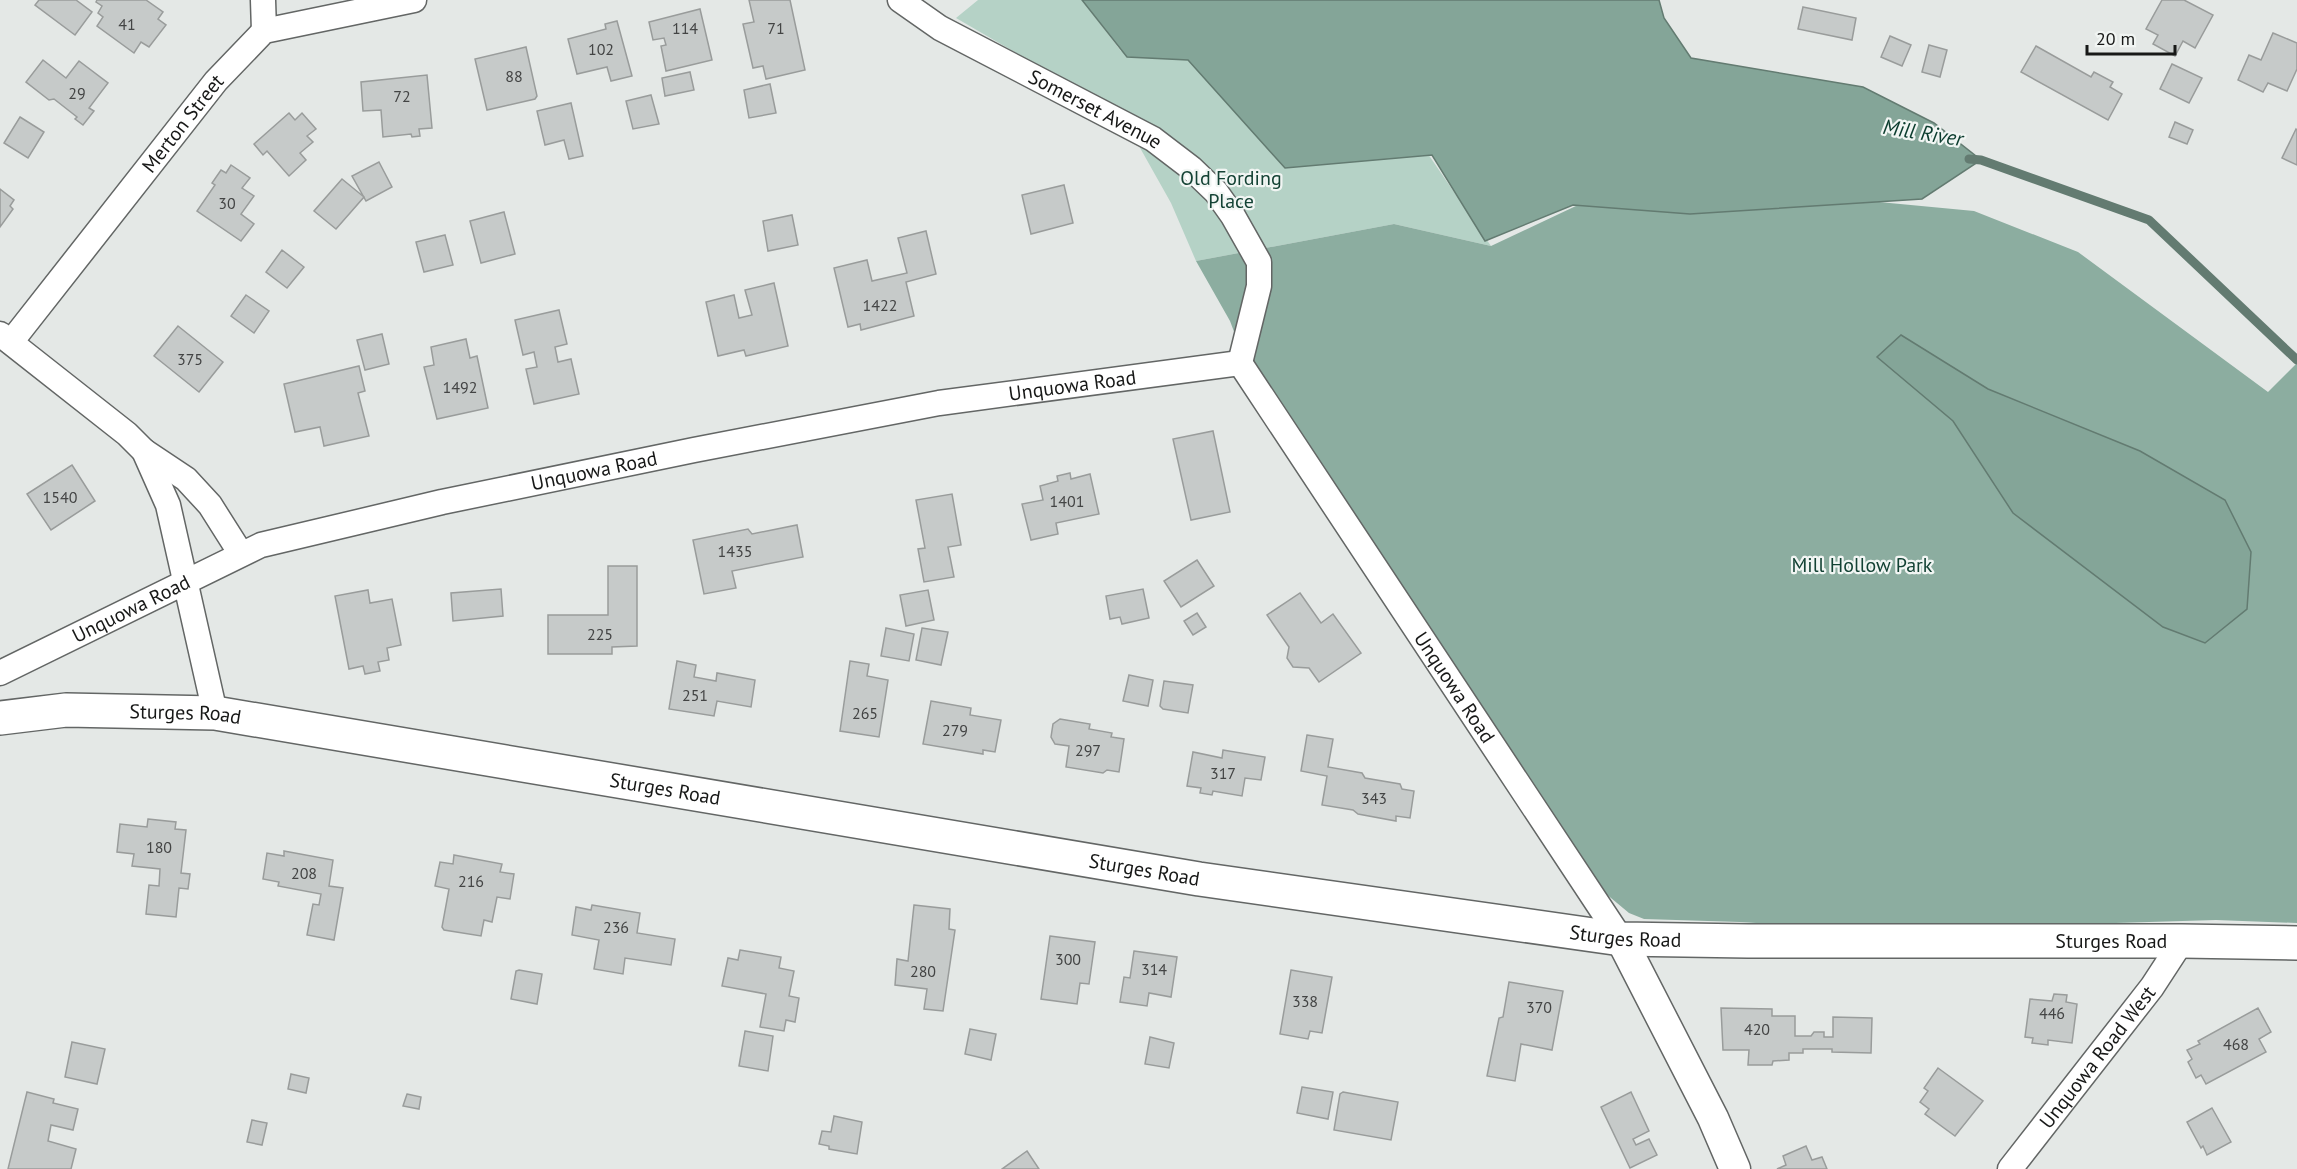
<svg xmlns="http://www.w3.org/2000/svg" width="2297" height="1169" viewBox="0 0 2297 1169" font-family="'PT Sans',sans-serif">
	<rect width="100%" height="100%" fill="#e4e8e6"/>
	<path fill="#b5d2c6" d="M 978,0 L 1082,0 L 1121,51 L 1193,59 L 1428,154 L 1491,246 L 1394,224 L 1196,261 L 1171,203 L 1121,114 L 956,18 Z"/>
	<path fill="#8cada0" d="M 1879,202 L 1974,211 L 2078,252 L 2268,392 L 2297,363 L 2297,923 L 2216,920 L 1874,930 L 1740,922 L 1644,919 L 1629,913 L 1605,893 L 1259,398 L 1230,321 L 1196,261 L 1394,224 L 1491,246 L 1578,205 Z"/>
	<g fill="#84a598" stroke="#637b71" stroke-width="1.5">
		<path d="M 1082,0 L 1659,0 L 1664,18 L 1691,58 L 1863,87 L 1934,123 L 1981,160 L 1922,199 L 1690,214 L 1573,205 L 1485,241 L 1432,155 L 1285,168 L 1188,60 L 1127,57 Z"/>
		<path d="M 1901,335 L 1988,389 L 2140,451 L 2225,500 L 2251,552 L 2247,609 L 2205,643 L 2163,627 L 2013,513 L 1953,421 L 1877,357 Z"/>
	</g>
	<g fill="none" stroke-linecap="round" stroke-linejoin="round">
		<path stroke="#637b71" stroke-width="9" d="M 1969,159 L 1981,160 L 2149,220 L 2297,360"/>
	</g>
	<g fill="#c6cac9" stroke="#999c9b" stroke-width="1.5">
		<path d="M 39,0 L 76,0 L 92,12 L 75,35 L 35,5 Z"/>
		<path d="M 97,0 L 146,0 L 163,12 L 158,19 L 166,25 L 149,47 L 141,42 L 134,53 L 97,26 L 103,17 L 98,13 L 102,6 L 96,2 Z"/>
		<path d="M 749,0 L 790,0 L 805,70 L 766,79 L 763,66 L 753,68 L 743,24 L 754,22 Z"/>
		<path d="M 2162,0 L 2184,0 L 2213,15 L 2195,48 L 2183,41 L 2175,56 L 2153,44 L 2158,35 L 2146,29 Z"/>
		<path d="M 1803,7 L 1856,18 L 1852,40 L 1798,29 Z"/>
		<path d="M 700,9 L 712,60 L 666,71 L 661,46 L 666,45 L 664,38 L 653,40 L 649,22 Z"/>
		<path d="M 617,21 L 632,76 L 611,81 L 607,67 L 577,74 L 568,39 L 606,29 L 605,24 Z"/>
		<path d="M 2273,33 L 2297,43 L 2297,69 L 2287,91 L 2268,83 L 2263,92 L 2238,80 L 2249,55 L 2261,60 Z"/>
		<path d="M 1890,36 L 1911,45 L 1902,66 L 1881,57 Z"/>
		<path d="M 1929,45 L 1947,50 L 1940,77 L 1922,72 Z"/>
		<path d="M 2036,46 L 2091,77 L 2094,72 L 2113,82 L 2110,87 L 2122,94 L 2108,120 L 2021,72 Z"/>
		<path d="M 526,47 L 537,96 L 535,99 L 487,110 L 475,59 Z"/>
		<path d="M 43,60 L 66,78 L 79,61 L 108,83 L 89,108 L 94,111 L 83,125 L 75,119 L 77,117 L 54,99 L 49,100 L 26,82 Z"/>
		<path d="M 2172,64 L 2202,78 L 2189,103 L 2160,89 Z"/>
		<path d="M 690,72 L 694,90 L 665,96 L 662,78 Z"/>
		<path d="M 427,75 L 432,128 L 419,129 L 420,136 L 412,137 L 411,134 L 383,137 L 381,110 L 363,111 L 361,82 Z"/>
		<path d="M 770,84 L 776,113 L 749,118 L 744,90 Z"/>
		<path d="M 651,95 L 659,124 L 633,129 L 626,101 Z"/>
		<path d="M 571,103 L 583,156 L 569,159 L 564,140 L 545,145 L 537,111 Z"/>
		<path d="M 289,113 L 295,120 L 302,113 L 316,129 L 307,136 L 313,142 L 300,153 L 306,160 L 289,176 L 267,151 L 263,155 L 254,144 Z"/>
		<path d="M 20,117 L 44,132 L 28,158 L 4,143 Z"/>
		<path d="M 2175,122 L 2193,130 L 2187,144 L 2169,137 Z"/>
		<path d="M 2296,129 L 2297,130 L 2297,165 L 2282,158 Z"/>
		<path d="M 379,162 L 392,187 L 366,201 L 352,176 Z"/>
		<path d="M 231,165 L 250,178 L 242,188 L 254,196 L 241,214 L 254,224 L 241,241 L 197,211 L 215,185 L 212,183 L 221,170 L 226,173 Z"/>
		<path d="M 342,179 L 364,197 L 336,229 L 314,211 Z"/>
		<path d="M 1064,185 L 1073,223 L 1031,234 L 1022,195 Z"/>
		<path d="M 0,189 L 14,200 L 10,206 L 13,209 L 0,227 Z"/>
		<path d="M 504,212 L 515,254 L 481,263 L 470,221 Z"/>
		<path d="M 792,215 L 798,245 L 768,251 L 763,221 Z"/>
		<path d="M 926,231 L 936,274 L 906,282 L 914,316 L 861,330 L 860,324 L 848,327 L 834,268 L 867,260 L 872,281 L 907,273 L 898,238 Z"/>
		<path d="M 445,235 L 453,265 L 424,272 L 416,242 Z"/>
		<path d="M 282,250 L 304,267 L 287,288 L 266,272 Z"/>
		<path d="M 774,283 L 788,346 L 746,356 L 744,350 L 718,356 L 706,302 L 734,295 L 739,318 L 752,315 L 745,290 Z"/>
		<path d="M 246,295 L 269,311 L 254,333 L 231,316 Z"/>
		<path d="M 559,310 L 567,344 L 555,347 L 558,362 L 571,359 L 579,394 L 534,404 L 526,369 L 537,367 L 534,352 L 523,355 L 515,320 Z"/>
		<path d="M 178,326 L 223,362 L 199,392 L 154,356 Z"/>
		<path d="M 382,334 L 389,364 L 365,370 L 357,340 Z"/>
		<path d="M 466,339 L 470,358 L 477,356 L 488,408 L 437,419 L 424,367 L 434,365 L 431,347 Z"/>
		<path d="M 359,366 L 365,391 L 358,393 L 369,436 L 324,446 L 320,427 L 295,432 L 284,384 Z"/>
		<path d="M 1213,431 L 1230,512 L 1191,520 L 1173,439 Z"/>
		<path d="M 72,465 L 95,501 L 51,530 L 27,494 Z"/>
		<path d="M 1070,473 L 1071,479 L 1090,474 L 1099,514 L 1056,523 L 1058,534 L 1031,540 L 1022,504 L 1043,500 L 1040,486 L 1058,481 L 1057,476 Z"/>
		<path d="M 952,494 L 961,545 L 948,547 L 954,577 L 924,582 L 918,549 L 925,548 L 916,500 Z"/>
		<path d="M 797,525 L 803,557 L 732,571 L 736,588 L 704,594 L 693,540 L 748,529 L 752,534 Z"/>
		<path d="M 1197,560 L 1214,586 L 1181,607 L 1164,581 Z"/>
		<path d="M 608,566 L 637,566 L 637,646 L 612,647 L 612,654 L 548,654 L 548,615 L 608,615 Z"/>
		<path d="M 501,589 L 503,616 L 453,621 L 451,593 Z"/>
		<path d="M 1143,589 L 1149,618 L 1122,624 L 1120,617 L 1110,619 L 1106,596 Z"/>
		<path d="M 368,590 L 370,603 L 392,599 L 401,645 L 387,648 L 389,660 L 378,662 L 380,671 L 365,674 L 363,666 L 349,669 L 335,596 Z"/>
		<path d="M 928,590 L 934,620 L 906,626 L 900,595 Z"/>
		<path d="M 1300,593 L 1321,623 L 1333,614 L 1361,653 L 1319,682 L 1309,668 L 1293,667 L 1287,658 L 1289,647 L 1267,615 Z"/>
		<path d="M 1197,613 L 1206,627 L 1193,635 L 1184,621 Z"/>
		<path d="M 886,628 L 914,634 L 909,661 L 881,656 Z"/>
		<path d="M 922,628 L 948,632 L 941,665 L 916,660 Z"/>
		<path d="M 677,661 L 696,665 L 694,677 L 716,681 L 717,673 L 755,680 L 751,707 L 717,701 L 714,716 L 669,709 Z"/>
		<path d="M 850,661 L 869,664 L 867,676 L 888,680 L 879,737 L 840,731 Z"/>
		<path d="M 1129,675 L 1153,680 L 1148,706 L 1123,701 Z"/>
		<path d="M 1164,681 L 1193,685 L 1188,713 L 1163,709 L 1160,706 Z"/>
		<path d="M 931,701 L 971,708 L 970,715 L 1001,720 L 995,752 L 983,750 L 983,754 L 923,744 Z"/>
		<path d="M 1060,719 L 1090,724 L 1089,729 L 1112,733 L 1111,737 L 1124,739 L 1119,772 L 1107,770 L 1103,773 L 1066,767 L 1069,746 L 1055,744 L 1051,737 L 1053,724 Z"/>
		<path d="M 1307,735 L 1333,739 L 1328,767 L 1362,773 L 1365,778 L 1400,784 L 1402,789 L 1414,791 L 1410,818 L 1396,816 L 1396,821 L 1358,814 L 1353,810 L 1322,805 L 1327,776 L 1301,771 Z"/>
		<path d="M 1223,750 L 1265,757 L 1261,780 L 1245,778 L 1242,796 L 1213,791 L 1212,795 L 1200,793 L 1201,788 L 1187,786 L 1193,752 L 1222,758 Z"/>
		<path d="M 148,819 L 176,822 L 175,829 L 186,830 L 181,873 L 190,874 L 188,889 L 179,888 L 176,917 L 146,914 L 149,885 L 159,886 L 160,869 L 132,866 L 134,854 L 117,852 L 120,824 L 147,827 Z"/>
		<path d="M 284,851 L 333,860 L 329,886 L 343,888 L 334,940 L 307,935 L 313,904 L 319,905 L 321,894 L 278,886 L 279,882 L 263,879 L 267,853 L 284,856 Z"/>
		<path d="M 454,855 L 502,864 L 500,872 L 514,874 L 510,899 L 497,897 L 492,922 L 484,920 L 481,936 L 444,930 L 442,927 L 449,889 L 435,886 L 440,862 L 453,864 Z"/>
		<path d="M 592,905 L 640,913 L 637,933 L 675,939 L 671,965 L 625,958 L 623,974 L 594,969 L 599,940 L 572,935 L 576,907 L 591,910 Z"/>
		<path d="M 914,905 L 950,909 L 949,929 L 955,930 L 943,1011 L 924,1009 L 927,989 L 895,985 L 897,959 L 908,961 Z"/>
		<path d="M 1050,936 L 1095,942 L 1089,984 L 1080,983 L 1077,1004 L 1041,999 Z"/>
		<path d="M 740,950 L 781,957 L 779,968 L 794,971 L 789,996 L 799,998 L 795,1022 L 786,1020 L 784,1031 L 760,1027 L 766,994 L 722,986 L 728,958 L 738,960 Z"/>
		<path d="M 1134,951 L 1177,957 L 1171,997 L 1149,993 L 1147,1006 L 1120,1002 L 1124,977 L 1130,978 Z"/>
		<path d="M 519,970 L 542,974 L 537,1004 L 511,999 L 516,971 Z"/>
		<path d="M 1291,970 L 1332,977 L 1322,1033 L 1310,1031 L 1308,1039 L 1280,1034 Z"/>
		<path d="M 1509,982 L 1563,991 L 1552,1050 L 1521,1044 L 1515,1081 L 1487,1076 L 1499,1018 L 1503,1017 Z"/>
		<path d="M 2054,994 L 2067,995 L 2066,1002 L 2077,1004 L 2072,1043 L 2048,1040 L 2048,1045 L 2032,1043 L 2033,1038 L 2025,1037 L 2030,999 L 2052,1001 Z"/>
		<path d="M 1721,1008 L 1772,1009 L 1772,1016 L 1795,1016 L 1795,1036 L 1811,1036 L 1814,1032 L 1824,1032 L 1824,1037 L 1833,1037 L 1833,1017 L 1872,1018 L 1871,1053 L 1832,1052 L 1832,1049 L 1803,1049 L 1803,1053 L 1789,1053 L 1789,1060 L 1773,1061 L 1772,1065 L 1748,1065 L 1749,1050 L 1723,1050 Z"/>
		<path d="M 2258,1008 L 2271,1032 L 2259,1039 L 2266,1052 L 2206,1084 L 2201,1075 L 2196,1078 L 2188,1062 L 2192,1059 L 2187,1050 L 2200,1044 L 2198,1041 Z"/>
		<path d="M 970,1029 L 996,1034 L 991,1060 L 965,1054 Z"/>
		<path d="M 745,1031 L 773,1036 L 768,1071 L 739,1066 Z"/>
		<path d="M 1150,1037 L 1174,1043 L 1169,1068 L 1145,1064 Z"/>
		<path d="M 72,1042 L 105,1049 L 97,1084 L 65,1077 Z"/>
		<path d="M 1938,1068 L 1983,1101 L 1955,1136 L 1925,1114 L 1929,1109 L 1920,1102 L 1928,1091 L 1924,1088 Z"/>
		<path d="M 291,1074 L 309,1078 L 306,1093 L 288,1089 Z"/>
		<path d="M 1302,1087 L 1333,1092 L 1328,1119 L 1297,1113 Z"/>
		<path d="M 27,1092 L 54,1099 L 53,1103 L 78,1109 L 73,1130 L 51,1125 L 48,1141 L 76,1149 L 71,1169 L 8,1169 Z"/>
		<path d="M 1343,1092 L 1398,1102 L 1391,1140 L 1334,1130 L 1340,1094 Z"/>
		<path d="M 1631,1092 L 1649,1131 L 1633,1139 L 1636,1145 L 1649,1139 L 1657,1155 L 1630,1168 L 1601,1107 Z"/>
		<path d="M 407,1094 L 421,1097 L 419,1109 L 403,1106 Z"/>
		<path d="M 2212,1108 L 2231,1142 L 2207,1155 L 2203,1146 L 2201,1148 L 2187,1122 Z"/>
		<path d="M 834,1116 L 862,1122 L 857,1154 L 829,1149 L 829,1146 L 819,1144 L 822,1131 L 831,1132 Z"/>
		<path d="M 252,1120 L 267,1123 L 262,1145 L 247,1142 Z"/>
		<path d="M 1806,1146 L 1812,1160 L 1822,1157 L 1827,1169 L 1777,1169 L 1786,1165 L 1783,1156 Z"/>
		<path d="M 1027,1151 L 1039,1169 L 1002,1169 Z"/>
	</g>
	<g fill="none" stroke-linecap="round" stroke-linejoin="round">
		<g stroke="#636665" stroke-width="27">
			<g id="minor">
				<path d="M 263,0 L 264,31"/>
				<path id="s1" d="M 900,0 L 940,28 L 1153,139 L 1191,168 L 1216,192 L 1233,216 L 1259,262 L 1259,286 L 1240,363"/>
				<path d="M 0,334 L 127,434 L 144,451 L 168,505 L 215,713"/>
				<path id="s2" d="M 11,342 L 216,81 L 264,31 L 414,0"/>
				<path d="M 144,451 L 186,479 L 210,505 L 241,554"/>
				<path id="s3" d="M 0,673 L 261,545 L 442,502 L 694,450 L 939,403 L 1240,363 L 1621,939"/>
				<path id="s4" d="M 2010,1169 L 2152,987 L 2182,941"/>
			</g>
		</g>
		<g stroke="#636665" stroke-width="33">
			<path id="tertiary" d="M 1621,939 L 1713,1118 L 1735,1169"/>
		</g>
		<g stroke="#636665" stroke-width="36">
			<g id="secondary">
				<path id="s5" d="M 0,718 L 66,710 L 215,713 L 1199,879 L 1621,939 L 1748,941 L 2182,941 L 2297,943"/>
			</g>
		</g>
		<use href="#minor" stroke="#fff" stroke-width="24"/>
		<use href="#tertiary" stroke="#fff" stroke-width="30"/>
		<use href="#secondary" stroke="#fff" stroke-width="33"/>
	</g>
	<g text-anchor="middle" stroke-width="4.5" stroke-linejoin="round" paint-order="stroke">
		<g font-size="16" fill="#434444">
			<text x="127" y="30">41</text>
			<text x="685" y="34">114</text>
			<text x="776" y="34">71</text>
			<text x="601" y="55">102</text>
			<text x="514" y="82">88</text>
			<text x="77" y="99">29</text>
			<text x="402" y="102">72</text>
			<text x="227" y="209">30</text>
			<text x="880" y="311">1422</text>
			<text x="190" y="365">375</text>
			<text x="460" y="393">1492</text>
			<text x="60" y="503">1540</text>
			<text x="1067" y="507">1401</text>
			<text x="735" y="557">1435</text>
			<text x="600" y="640">225</text>
			<text x="695" y="701">251</text>
			<text x="865" y="719">265</text>
			<text x="955" y="736">279</text>
			<text x="1088" y="756">297</text>
			<text x="1223" y="779">317</text>
			<text x="1374" y="804">343</text>
			<text x="159" y="853">180</text>
			<text x="304" y="879">208</text>
			<text x="471" y="887">216</text>
			<text x="616" y="933">236</text>
			<text x="1068" y="965">300</text>
			<text x="1154" y="975">314</text>
			<text x="923" y="977">280</text>
			<text x="1305" y="1007">338</text>
			<text x="1539" y="1013">370</text>
			<text x="2052" y="1019">446</text>
			<text x="1757" y="1035">420</text>
			<text x="2236" y="1050">468</text>
		</g>
		<g font-size="20" fill="#171817" stroke="#f1f5f3">
			<text dy="7" stroke="none"><textPath href="#s1" startOffset="224">Somerset Avenue</textPath></text>
			<text dy="7" stroke="none"><textPath href="#s2" startOffset="278">Merton Street</textPath></text>
			<text dy="7" stroke="none"><textPath href="#s3" startOffset="1118">Unquowa Road</textPath></text>
			<text dy="7" stroke="none"><textPath href="#s3" startOffset="632">Unquowa Road</textPath></text>
			<text dy="7" stroke="none"><textPath href="#s3" startOffset="146">Unquowa Road</textPath></text>
			<text dy="7" stroke="none"><textPath href="#s3" startOffset="1676">Unquowa Road</textPath></text>
			<text dy="7" stroke="none"><textPath href="#s5" startOffset="186">Sturges Road</textPath></text>
			<text dy="7" stroke="none"><textPath href="#s5" startOffset="672">Sturges Road</textPath></text>
			<text dy="7" stroke="none"><textPath href="#s5" startOffset="1158">Sturges Road</textPath></text>
			<text dy="7" stroke="none"><textPath href="#s5" startOffset="1644">Sturges Road</textPath></text>
			<text dy="7" stroke="none"><textPath href="#s5" startOffset="2130">Sturges Road</textPath></text>
			<text dy="7" stroke="none"><textPath href="#s4" startOffset="142">Unquowa Road West</textPath></text>
		</g>
		<g font-size="20" fill="#134234" stroke="#f1f5f3">
			<text x="1231" y="185">Old Fording<tspan x="1231" dy="23">Place</tspan></text>
			<text x="1862" y="572">Mill Hollow Park</text>
		</g>
		<g font-size="21" font-style="italic" fill="#0b3c2e" stroke="#f1f5f3">
			<text transform="translate(1923 133) rotate(9)" y="7">Mill River</text>
		</g>
	</g>
	<path d="M2087 45v9h88v-9" fill="none" stroke="#171817" stroke-width="3"/>
	<text x="2096" y="45" font-size="18" fill="#171817" stroke="#f1f5f3" stroke-width="4.5" paint-order="stroke">20 m</text>
</svg>
